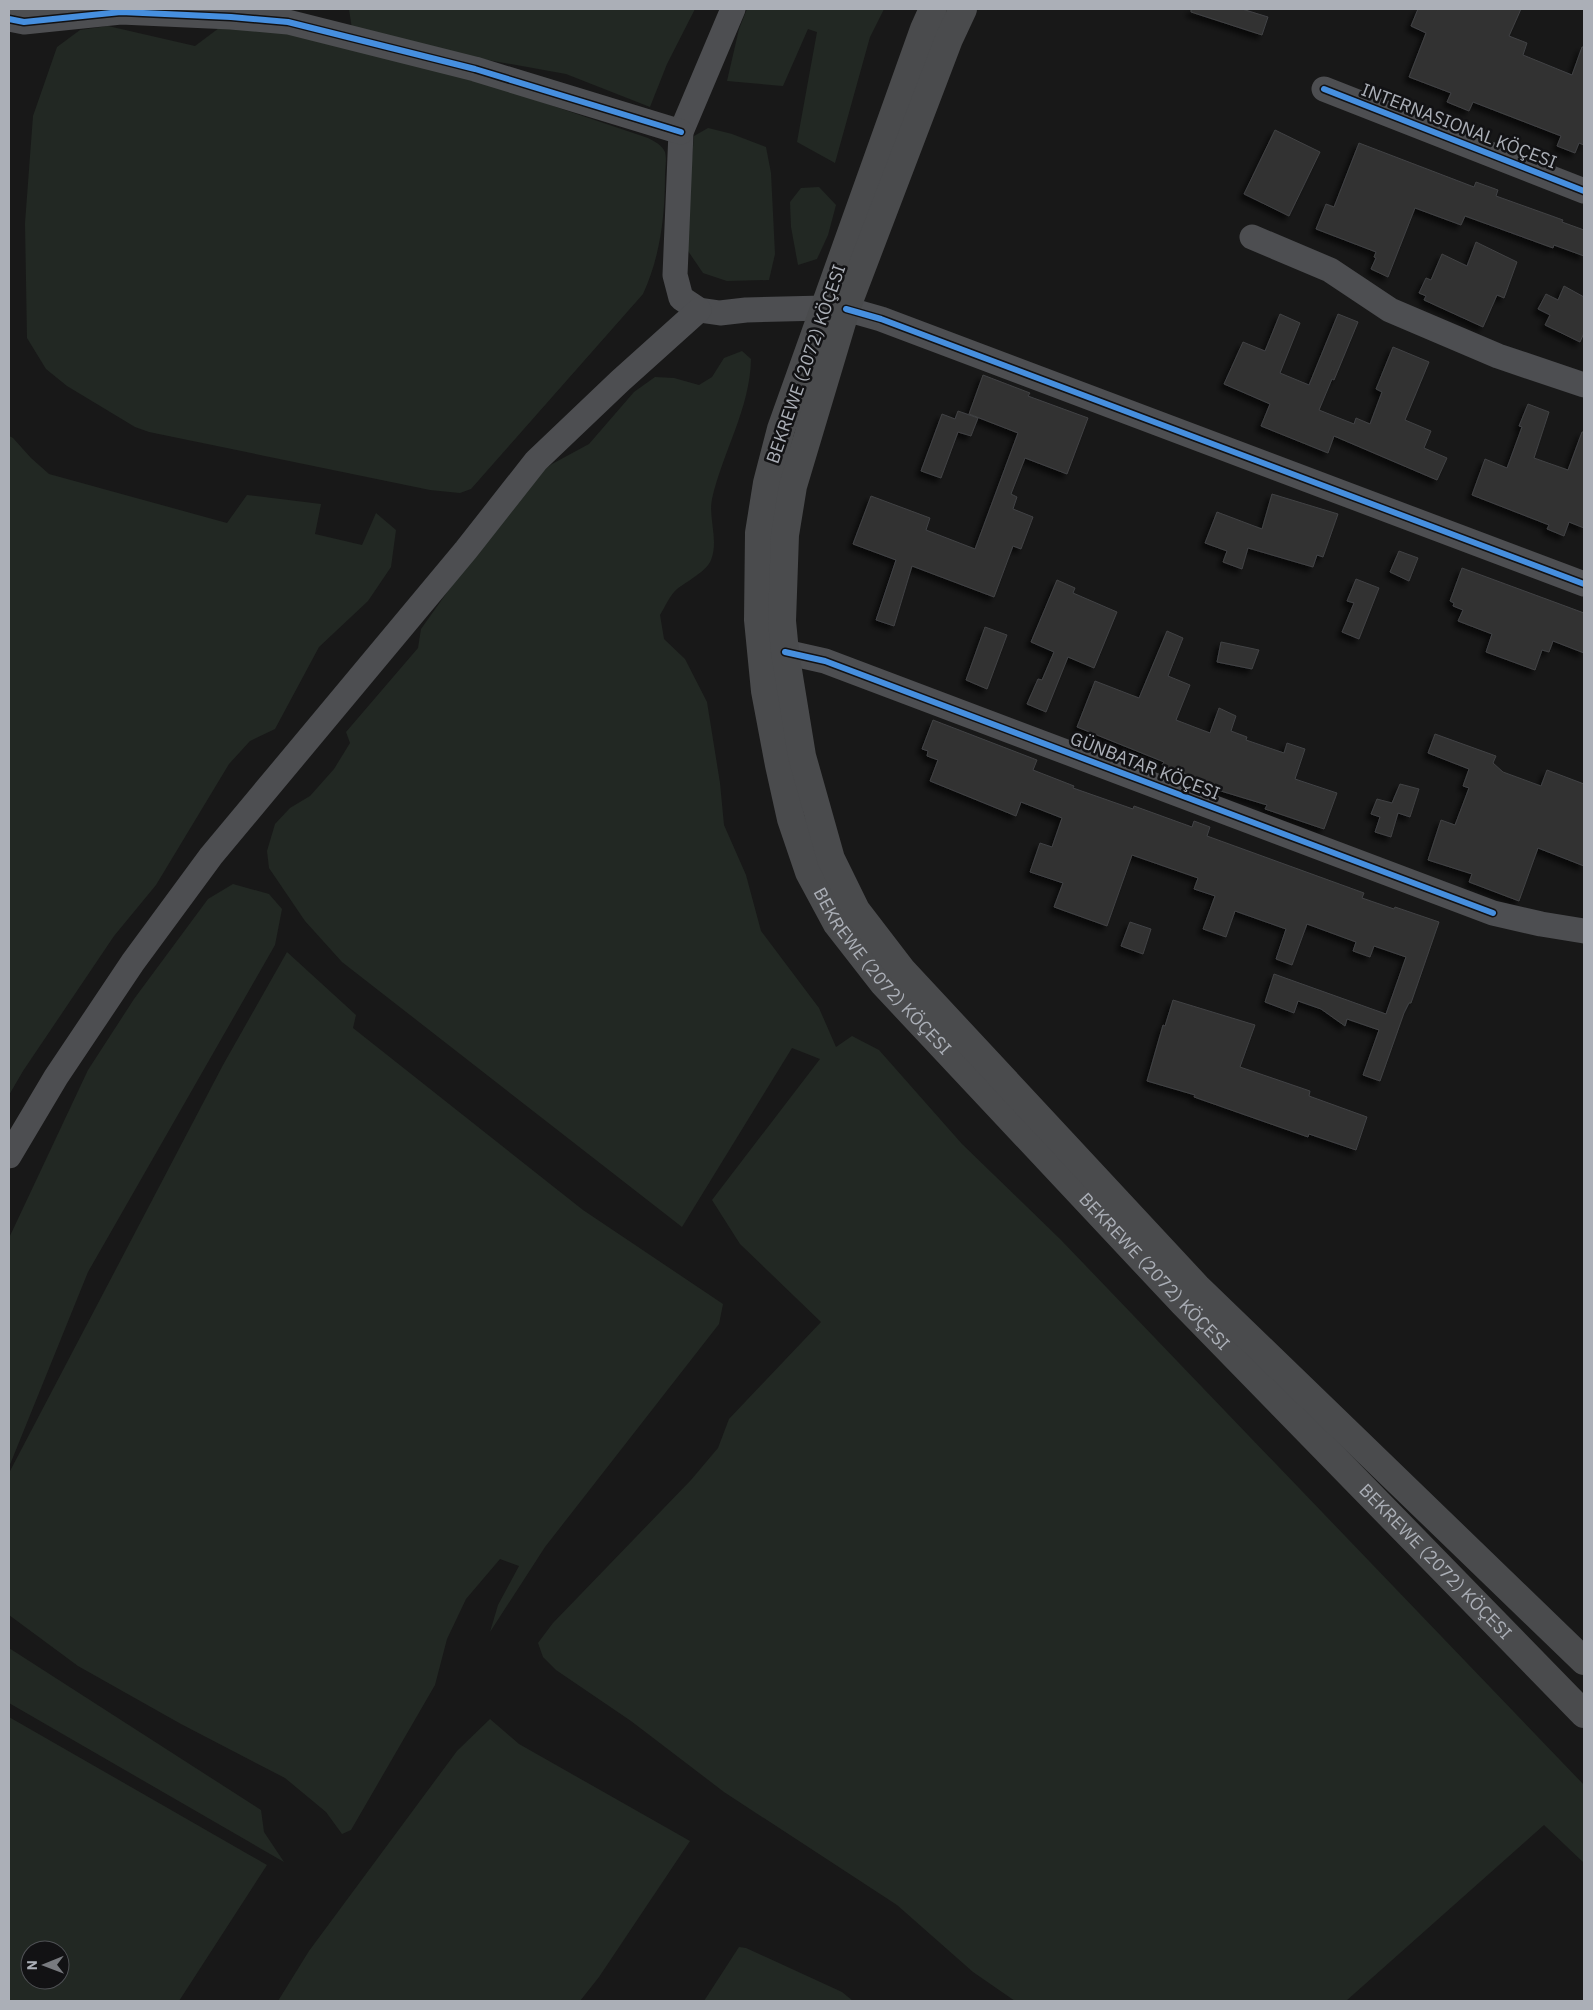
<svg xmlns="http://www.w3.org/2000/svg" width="1593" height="2010" viewBox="0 0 1593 2010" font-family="'IBM Plex Sans',sans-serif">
	<defs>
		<filter id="shadow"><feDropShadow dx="-4.5" dy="4.5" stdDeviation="2.5" flood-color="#0009"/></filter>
	</defs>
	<rect width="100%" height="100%" fill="#181818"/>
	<g fill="#222823" fill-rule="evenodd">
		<path d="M 349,9 L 695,9 L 667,64 L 650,107 L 566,74 L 471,57 L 352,29 Z"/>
		<path d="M 747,9 L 884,9 L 870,37 L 835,163 L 797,142 L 817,32 L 808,29 L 783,86 L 727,81 L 739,29 Z"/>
		<path d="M 223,25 L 256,26 L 473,79 L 648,138 C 654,141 662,145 665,152 C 667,159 665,169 665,176 C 665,217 660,257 643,294 L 471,489 L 460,493 L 430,490 L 149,432 L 135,427 L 67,386 L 46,369 L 27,338 L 25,223 L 33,116 L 57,47 L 80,30 L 108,26 L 195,46 Z"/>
		<path d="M 708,128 L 732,134 L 766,147 L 771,173 L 775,254 L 769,280 L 727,281 L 703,273 L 688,251 L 686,226 L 694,136 Z"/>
		<path d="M 819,187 L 836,205 L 828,235 L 817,259 L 798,265 L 791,227 L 790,202 L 801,188 Z"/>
		<path d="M 742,351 L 751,359 C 750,409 723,451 712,499 C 708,518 719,540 711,560 C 707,571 686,582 677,589 C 670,595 665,607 660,615 L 664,639 L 685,659 L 707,702 L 720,783 L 724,825 L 746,875 L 761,931 L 819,1008 L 836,1047 L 852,1036 L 879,1050 L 962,1144 L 1061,1240 L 1584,1785 L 1584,1863 L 1544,1825 L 1346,2001 L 1015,2001 L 973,1972 L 897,1905 L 724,1792 L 631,1721 L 556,1670 L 543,1657 L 538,1643 L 553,1623 L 691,1480 L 718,1448 L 729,1419 L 821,1322 L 740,1244 L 712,1200 L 820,1059 L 792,1048 L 682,1227 L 342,962 L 305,921 L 269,868 L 267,851 L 275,824 L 290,808 L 310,796 L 334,769 L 350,743 L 346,732 L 418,648 L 421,629 L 470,560 L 533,478 L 552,464 L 589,444 L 634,392 L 655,377 L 674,378 L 699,385 L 712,377 L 724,358 Z"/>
		<path d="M 9,436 L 13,438 L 31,458 L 49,474 L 227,523 L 247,495 L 321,504 L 315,534 L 362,545 L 376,513 L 396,530 L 391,567 L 368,601 L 319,647 L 275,729 L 250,741 L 229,764 L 156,885 L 114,936 L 23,1071 L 9,1095 Z"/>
		<path d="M 233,884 L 269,894 L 282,909 L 275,945 L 88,1272 L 9,1467 L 9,1238 L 88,1070 L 134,999 L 208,899 Z"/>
		<path d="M 287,952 L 356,1015 L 353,1028 L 583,1210 L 723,1304 L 719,1324 L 545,1547 L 490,1632 L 498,1605 L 519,1566 L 500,1559 L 466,1599 L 447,1639 L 435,1685 L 351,1830 L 342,1834 L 326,1812 L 285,1778 L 181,1724 L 78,1666 L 9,1615 L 9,1473 L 223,1065 Z"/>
		<path d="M 9,1648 L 261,1810 L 264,1832 L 284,1862 L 9,1703 Z"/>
		<path d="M 9,1717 L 267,1865 L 179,2001 L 9,2001 ZM 30,1950 L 60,1950 L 60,1980 L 30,1980 Z"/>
		<path d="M 490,1719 L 519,1744 L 690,1841 L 599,1977 L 580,2001 L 278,2001 L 309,1951 L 457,1751 Z"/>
		<path d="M 739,1947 L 746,1948 L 842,1992 L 853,2001 L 704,2001 Z"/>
	</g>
	<g fill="#323233" stroke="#414244" filter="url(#shadow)">
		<path d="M 1191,9 L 1242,9 L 1268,17 L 1262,35 L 1191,12 Z"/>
		<path d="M 1418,9 L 1521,9 L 1509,36 L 1527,43 L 1523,55 L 1572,75 L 1582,47 L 1584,47 L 1584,145 L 1579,143 L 1575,153 L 1557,146 L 1561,136 L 1473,102 L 1469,111 L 1447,102 L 1451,93 L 1409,77 L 1426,33 L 1411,26 Z"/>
		<path d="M 1275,130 L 1320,152 L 1289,216 L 1244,194 Z"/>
		<path d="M 1359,143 L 1474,187 L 1476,182 L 1498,190 L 1496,196 L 1563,220 L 1562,222 L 1584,230 L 1584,256 L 1554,245 L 1553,248 L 1465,216 L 1461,225 L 1415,208 L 1388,277 L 1371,269 L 1376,258 L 1374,257 L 1376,252 L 1316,229 L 1326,204 L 1334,207 Z"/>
		<path d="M 1476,242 L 1517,262 L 1504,298 L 1497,295 L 1483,327 L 1424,300 L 1426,296 L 1419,293 L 1426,278 L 1431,280 L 1442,254 L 1467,266 Z"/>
		<path d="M 1564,286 L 1584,297 L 1584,333 L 1580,342 L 1545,325 L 1550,315 L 1538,309 L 1546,294 L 1558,300 Z"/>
		<path d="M 1280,314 L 1300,323 L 1280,373 L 1309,385 L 1338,314 L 1358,322 L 1334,380 L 1332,379 L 1319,410 L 1354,424 L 1356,418 L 1370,424 L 1382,392 L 1376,389 L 1393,347 L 1429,362 L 1405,420 L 1431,431 L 1424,448 L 1447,458 L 1437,480 L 1334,436 L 1328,453 L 1261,426 L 1270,404 L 1224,384 L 1243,342 L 1265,351 Z"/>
		<path d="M 983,375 L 1030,393 L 1028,396 L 1088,418 L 1067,474 L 1025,458 L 1011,494 L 1017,497 L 1013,509 L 1033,517 L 1021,549 L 1013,546 L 994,597 L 912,566 L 894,626 L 876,620 L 896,560 L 853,544 L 871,496 L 930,518 L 926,530 L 975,549 L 1018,433 L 969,414 Z"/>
		<path d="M 1528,404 L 1549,412 L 1534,458 L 1568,470 L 1582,432 L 1584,432 L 1584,528 L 1569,522 L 1564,536 L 1547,529 L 1549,525 L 1472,495 L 1485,459 L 1507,468 L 1522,427 L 1519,426 Z"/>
		<path d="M 958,411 L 978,418 L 971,436 L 958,432 L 941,478 L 921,471 L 942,414 L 955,419 Z"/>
		<path d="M 1272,494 L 1338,514 L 1323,557 L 1317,555 L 1313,567 L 1248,548 L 1242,569 L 1223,562 L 1227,551 L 1205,543 L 1217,512 L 1262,529 Z"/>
		<path d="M 1399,551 L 1418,558 L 1409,581 L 1390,572 Z"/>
		<path d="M 1462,568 L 1584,613 L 1584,653 L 1553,641 L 1549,652 L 1542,650 L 1535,670 L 1486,652 L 1492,634 L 1458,621 L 1463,610 L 1453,606 L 1454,603 L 1450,601 Z"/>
		<path d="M 1356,579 L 1379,588 L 1359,639 L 1342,632 L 1354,603 L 1347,601 Z"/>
		<path d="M 1057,580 L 1075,588 L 1073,593 L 1117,612 L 1094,668 L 1068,657 L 1046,712 L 1027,704 L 1038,679 L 1042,680 L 1054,652 L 1031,642 Z"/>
		<path d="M 985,627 L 1007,635 L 987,689 L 966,680 Z"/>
		<path d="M 1167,631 L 1183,638 L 1168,676 L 1190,685 L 1176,720 L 1210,733 L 1219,708 L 1236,716 L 1231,731 L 1247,737 L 1246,740 L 1284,753 L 1287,743 L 1305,749 L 1295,779 L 1337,793 L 1324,829 L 1265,809 L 1267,805 L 1211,788 L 1212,784 L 1162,765 L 1164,762 L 1077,727 L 1095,681 L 1139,698 Z"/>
		<path d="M 1221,642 L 1259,650 L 1252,669 L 1217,662 Z"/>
		<path d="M 933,720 L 1037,760 L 1033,770 L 1074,786 L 1073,788 L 1133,809 L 1134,806 L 1192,827 L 1194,821 L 1210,827 L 1207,836 L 1364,893 L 1362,898 L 1394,909 L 1395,907 L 1439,922 L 1411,1003 L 1409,1003 L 1404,1013 L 1380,1081 L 1363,1075 L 1379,1030 L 1347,1019 L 1345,1026 L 1321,1009 L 1298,1001 L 1294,1013 L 1265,1002 L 1274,974 L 1386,1014 L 1406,957 L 1374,946 L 1370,957 L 1353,951 L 1356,942 L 1307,924 L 1292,965 L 1276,959 L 1286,929 L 1235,911 L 1226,937 L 1203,929 L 1215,896 L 1194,889 L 1198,878 L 1132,855 L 1107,926 L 1054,907 L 1063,883 L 1030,872 L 1040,843 L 1052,847 L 1062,818 L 1021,802 L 1016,816 L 930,781 L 938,760 L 927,756 L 928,751 L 922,749 Z"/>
		<path d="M 1435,734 L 1496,756 L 1493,763 L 1503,772 L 1541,786 L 1547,770 L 1584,784 L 1584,866 L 1538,848 L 1519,901 L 1469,882 L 1472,874 L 1428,860 L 1441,820 L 1455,825 L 1469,788 L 1463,786 L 1469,769 L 1428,753 Z"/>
		<path d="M 1400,784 L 1419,789 L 1410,817 L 1398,813 L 1391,837 L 1375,832 L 1380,817 L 1371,814 L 1377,799 L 1392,803 Z"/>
		<path d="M 1130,922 L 1151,929 L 1143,954 L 1121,946 Z"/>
		<path d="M 1173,1000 L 1255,1025 L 1240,1067 L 1310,1091 L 1309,1096 L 1367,1117 L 1356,1150 L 1309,1134 L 1308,1137 L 1194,1097 L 1195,1095 L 1147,1081 L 1163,1025 L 1165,1026 Z"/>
	</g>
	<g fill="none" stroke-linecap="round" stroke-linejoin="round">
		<g stroke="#4d4e51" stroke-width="25">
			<path d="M 733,9 L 681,132 L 675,275 L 681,298 L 699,310 L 720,313 L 746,310 L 824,308"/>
			<path d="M 9,19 L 24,22 L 121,12 L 231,17 L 288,22 L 475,69 L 681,132"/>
			<path d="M 1324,89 L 1584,191"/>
			<path d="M 1252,237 L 1330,270 L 1390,310 L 1498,356 L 1584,385"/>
			<path d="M 846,309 L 881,319 L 1584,584"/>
			<path d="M 785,652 L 825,661 L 1493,913 L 1541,924 L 1584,931"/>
			<path d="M 9,1156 L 56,1077 L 133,962 L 211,856 L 466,550 L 536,461 L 620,381 L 699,310"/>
		</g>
		<g stroke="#4a4b4d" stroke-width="28">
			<path id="s1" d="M 933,9 L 924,29 L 781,429 L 767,483 L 759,533 L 758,620 L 765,691 L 779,765 L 791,819 L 809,872 L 837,924 L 883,983 L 1183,1303 L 1584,1714"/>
			<path d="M 963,9 L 949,39 L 846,309 L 793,486 L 785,535 L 782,621 L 785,652 L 802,756 L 831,859 L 856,910 L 902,970 L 1197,1287 L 1584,1661"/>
		</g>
		<g stroke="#121214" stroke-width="9">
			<g id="cycleway">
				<path d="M 9,19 L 24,22 L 121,12 L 231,17 L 288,22 L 475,69 L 681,132"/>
				<path d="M 1324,89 L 1584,191"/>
				<path d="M 846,309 L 881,319 L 1584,584"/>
				<path d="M 785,652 L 825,661 L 1493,913"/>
			</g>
		</g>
		<use href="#cycleway" stroke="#468fdf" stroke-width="6"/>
	</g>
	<g text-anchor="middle" stroke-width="5" stroke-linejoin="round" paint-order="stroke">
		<g font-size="18" fill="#abafb7" stroke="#121214">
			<text transform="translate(1459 126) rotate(21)" y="6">INTERNASIONAL KÖÇESI</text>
			<text transform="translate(806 364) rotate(-71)" y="6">BEKREWE (2072) KÖÇESI</text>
			<text transform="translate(1145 766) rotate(21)" y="6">GÜNBATAR KÖÇESI</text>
			<text dy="6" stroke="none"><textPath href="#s1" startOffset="1022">BEKREWE (2072) KÖÇESI</textPath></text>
			<text dy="6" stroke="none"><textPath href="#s1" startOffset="1428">BEKREWE (2072) KÖÇESI</textPath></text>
			<text dy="6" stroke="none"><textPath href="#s1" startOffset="1832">BEKREWE (2072) KÖÇESI</textPath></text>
		</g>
	</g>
	<rect width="1593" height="2010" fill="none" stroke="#abafb7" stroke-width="20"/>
	<g transform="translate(45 1965) rotate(269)"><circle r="24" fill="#121214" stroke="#4f5155"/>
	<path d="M0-4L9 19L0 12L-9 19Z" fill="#787a7f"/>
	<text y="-8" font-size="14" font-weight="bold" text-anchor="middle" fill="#abafb7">N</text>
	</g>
</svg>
